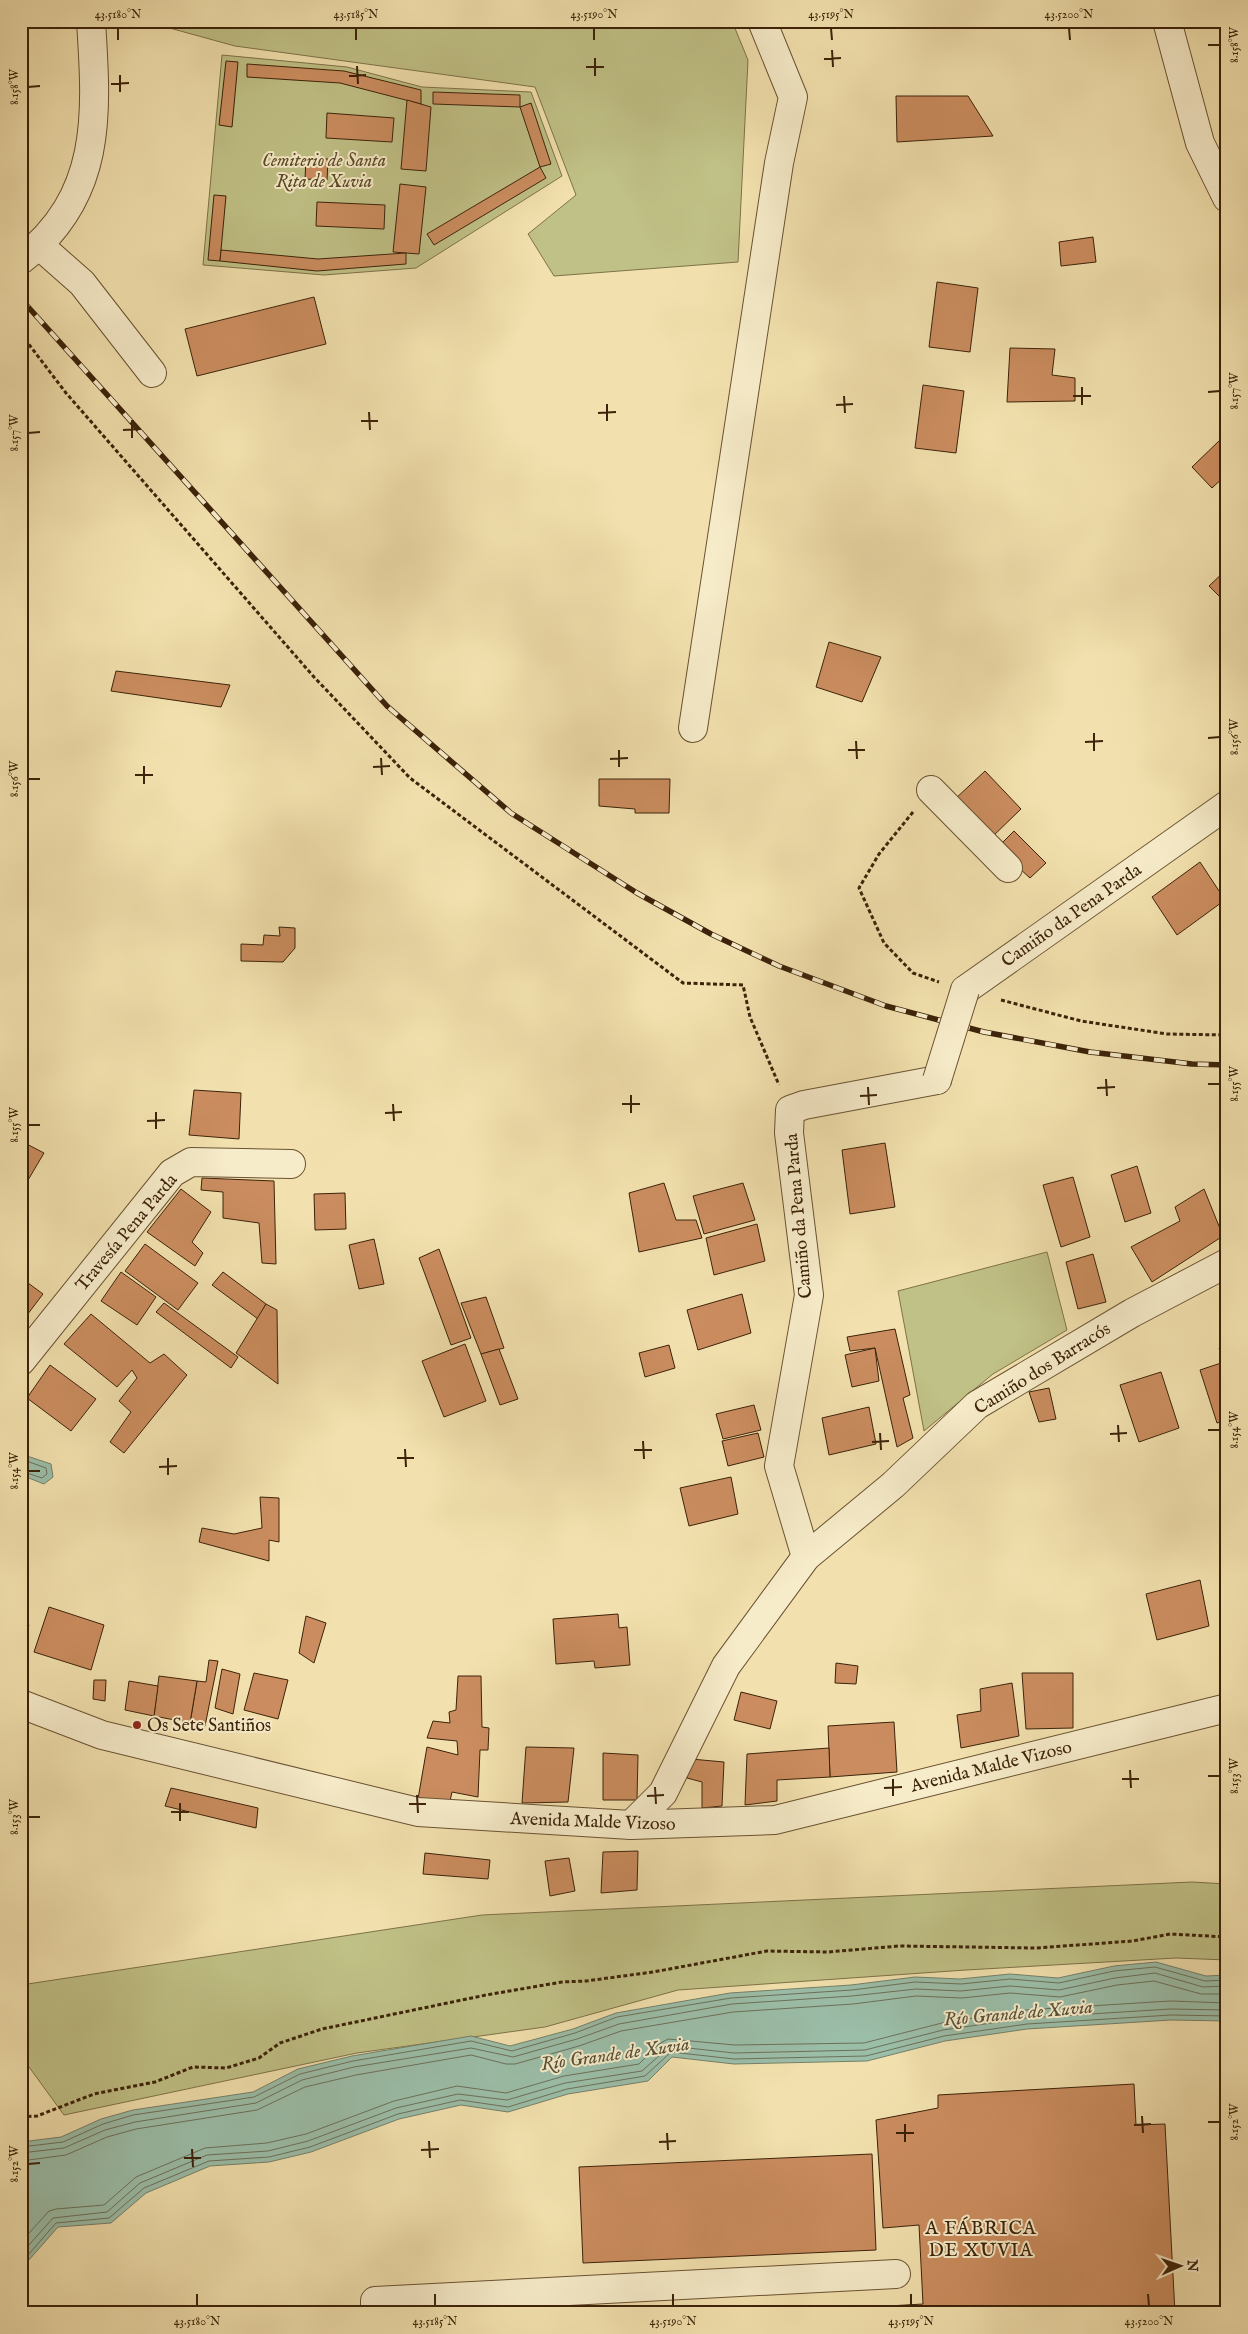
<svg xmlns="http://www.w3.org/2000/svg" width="1248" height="2334" viewBox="0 0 1248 2334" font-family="'IM FELL English',serif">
	<rect width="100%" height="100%" fill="#f2e1ae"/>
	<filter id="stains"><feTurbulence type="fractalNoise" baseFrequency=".004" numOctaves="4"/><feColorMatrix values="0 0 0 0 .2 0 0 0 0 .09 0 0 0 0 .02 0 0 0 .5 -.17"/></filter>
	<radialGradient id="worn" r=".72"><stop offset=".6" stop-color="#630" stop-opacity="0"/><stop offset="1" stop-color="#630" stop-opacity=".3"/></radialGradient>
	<g fill="#c0c186" stroke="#7e7248">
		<path d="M 144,21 L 732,21 L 748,60 L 738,262 L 554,276 L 528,234 L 576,195 L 535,87 L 235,46 Z"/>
		<path d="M 222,55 L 347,67 L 422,87 L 531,92 L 562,176 L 416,268 L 324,275 L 203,265 Z"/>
		<path d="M 1047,1252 L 1067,1330 L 993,1374 L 924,1431 L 898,1291 Z"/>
		<path d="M 1192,1882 L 1227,1884 L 1227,1960 L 1176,1958 L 966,1970 L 678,1990 L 545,2027 L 357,2053 L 64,2115 L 21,2056 L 21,1985 L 482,1915 Z"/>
	</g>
	<g fill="#9bbea9" stroke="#758069">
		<path d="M 21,1454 L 51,1464 L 53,1477 L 44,1484 L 21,1475 Z"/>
		<path d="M 1156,1962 L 1206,1976 L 1227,1975 L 1227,2021 L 1171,2020 L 1027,2029 L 945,2041 L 867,2061 L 734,2064 L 672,2057 L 648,2081 L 568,2094 L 508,2112 L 461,2105 L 399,2119 L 311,2152 L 269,2162 L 210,2166 L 146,2193 L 111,2223 L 58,2227 L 21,2269 L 21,2142 L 61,2137 L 101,2119 L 133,2110 L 253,2092 L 298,2069 L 352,2056 L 471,2036 L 510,2046 L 573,2029 L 616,2013 L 730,1993 L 851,1985 L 915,1977 L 960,1979 L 1010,1974 L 1058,1978 L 1114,1966 Z"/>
	</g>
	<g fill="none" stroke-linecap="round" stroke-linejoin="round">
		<g stroke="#6c7059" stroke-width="1">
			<path d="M 21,1459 L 46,1468 L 47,1474 L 42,1478 L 21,1471"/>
			<path d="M 21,2147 L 63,2142 L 103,2124 L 133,2115 L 254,2097 L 300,2074 L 353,2061 L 471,2041 L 512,2051 L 575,2033 L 617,2017 L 731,1998 L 852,1990 L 915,1982 L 961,1984 L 1010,1979 L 1059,1983 L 1114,1971 L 1155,1967 L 1205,1981 L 1227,1980"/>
			<path d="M 21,2153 L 64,2148 L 105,2130 L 135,2122 L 256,2103 L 302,2080 L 354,2067 L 471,2048 L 513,2057 L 577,2039 L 619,2024 L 732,2004 L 852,1996 L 916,1989 L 961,1991 L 1010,1986 L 1059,1990 L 1115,1978 L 1155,1973 L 1203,1987 L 1227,1986"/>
			<path d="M 21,2161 L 66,2155 L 107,2137 L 136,2129 L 257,2110 L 305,2087 L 356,2075 L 471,2055 L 506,2064 L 515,2064 L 579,2046 L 621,2031 L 733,2012 L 853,2004 L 916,1996 L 962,1998 L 1010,1993 L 1060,1997 L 1117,1985 L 1154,1981 L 1201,1994 L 1227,1994"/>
			<path d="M 21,2242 L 49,2211 L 56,2209 L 104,2205 L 136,2177 L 205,2148 L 267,2143 L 306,2134 L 394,2101 L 457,2086 L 506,2093 L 564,2076 L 639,2064 L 659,2044 L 668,2039 L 735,2045 L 864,2043 L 942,2023 L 1025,2010 L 1170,2001 L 1227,2003"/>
			<path d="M 21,2254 L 53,2218 L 107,2212 L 140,2183 L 207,2155 L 268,2151 L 308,2141 L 396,2108 L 458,2094 L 507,2100 L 565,2083 L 642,2071 L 670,2046 L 734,2053 L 865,2050 L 943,2030 L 1026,2018 L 1170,2009 L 1227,2010"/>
			<path d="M 21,2263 L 56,2223 L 109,2218 L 144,2188 L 209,2161 L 269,2157 L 310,2147 L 398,2114 L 460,2100 L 508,2107 L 567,2089 L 645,2076 L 671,2052 L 734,2059 L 866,2056 L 944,2036 L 1027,2024 L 1171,2015 L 1227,2016"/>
		</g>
	</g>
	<g fill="#cb8d5f" stroke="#3c2209">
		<path d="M 226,61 L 238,62 L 232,127 L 219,125 Z"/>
		<path d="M 247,64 L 344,71 L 421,90 L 421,104 L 340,83 L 247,77 Z"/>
		<path d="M 433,92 L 520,95 L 520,107 L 433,104 Z"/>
		<path d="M 896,96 L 968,96 L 993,136 L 897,142 Z"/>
		<path d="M 407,100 L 431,107 L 426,171 L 401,169 Z"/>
		<path d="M 531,103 L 551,164 L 540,167 L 520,107 Z"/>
		<path d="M 327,113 L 394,118 L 392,142 L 326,138 Z"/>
		<path d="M 306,158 L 328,159 L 327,180 L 305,179 Z"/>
		<path d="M 540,167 L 546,178 L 434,245 L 427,234 Z"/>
		<path d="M 400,184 L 426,187 L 419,254 L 393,252 Z"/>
		<path d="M 214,195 L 226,196 L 220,261 L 208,260 Z"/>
		<path d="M 317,202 L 385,205 L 384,229 L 316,226 Z"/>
		<path d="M 1093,237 L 1096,262 L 1061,266 L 1059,242 Z"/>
		<path d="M 221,250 L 318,259 L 406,253 L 406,264 L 317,271 L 220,261 Z"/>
		<path d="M 937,282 L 978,288 L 970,352 L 929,347 Z"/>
		<path d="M 314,297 L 326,344 L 197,376 L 185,329 Z"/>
		<path d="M 1010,348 L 1055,349 L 1052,375 L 1075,378 L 1075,401 L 1007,402 Z"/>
		<path d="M 923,385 L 964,391 L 956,453 L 915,448 Z"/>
		<path d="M 1221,439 L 1227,446 L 1227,474 L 1212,488 L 1192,467 Z"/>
		<path d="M 21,442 L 25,518 L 21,516 Z"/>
		<path d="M 1227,569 L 1227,604 L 1209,586 Z"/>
		<path d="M 829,642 L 881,657 L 862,702 L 816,687 Z"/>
		<path d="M 116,671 L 230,685 L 221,707 L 111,691 Z"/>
		<path d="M 985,771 L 1021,809 L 990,839 L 954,800 Z"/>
		<path d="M 599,779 L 670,779 L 669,813 L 635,813 L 635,809 L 599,806 Z"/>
		<path d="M 1014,831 L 1046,863 L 1030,878 L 997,848 Z"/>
		<path d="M 1200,862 L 1225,900 L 1177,935 L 1152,897 Z"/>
		<path d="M 279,927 L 295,928 L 295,948 L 283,962 L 241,961 L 241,944 L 263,945 L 264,935 L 280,936 Z"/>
		<path d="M 194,1090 L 241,1093 L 239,1139 L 189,1135 Z"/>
		<path d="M 21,1141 L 44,1153 L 21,1192 Z"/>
		<path d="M 885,1143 L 895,1207 L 850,1214 L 842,1150 Z"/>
		<path d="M 1137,1166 L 1151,1213 L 1125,1222 L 1111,1175 Z"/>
		<path d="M 1073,1177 L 1090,1237 L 1061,1247 L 1043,1185 Z"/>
		<path d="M 202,1178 L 274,1181 L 276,1264 L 262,1263 L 259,1223 L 223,1218 L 223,1192 L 201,1190 Z"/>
		<path d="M 664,1183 L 676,1220 L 696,1220 L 702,1238 L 639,1252 L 629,1193 Z"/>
		<path d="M 743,1183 L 755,1220 L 704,1234 L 693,1196 Z"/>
		<path d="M 181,1189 L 211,1212 L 192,1242 L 203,1253 L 195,1266 L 147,1232 Z"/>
		<path d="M 1204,1189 L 1223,1236 L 1152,1282 L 1131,1247 L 1180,1221 L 1175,1207 Z"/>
		<path d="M 345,1193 L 346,1229 L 315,1230 L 314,1194 Z"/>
		<path d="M 757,1224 L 765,1261 L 714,1275 L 706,1238 Z"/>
		<path d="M 374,1239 L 384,1284 L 359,1289 L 349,1245 Z"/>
		<path d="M 145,1244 L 198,1283 L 178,1310 L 125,1271 Z"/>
		<path d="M 439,1249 L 471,1338 L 451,1345 L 419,1258 Z"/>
		<path d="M 1093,1254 L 1106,1302 L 1078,1309 L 1066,1262 Z"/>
		<path d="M 121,1272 L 156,1297 L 137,1325 L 101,1301 Z"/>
		<path d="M 223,1272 L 266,1304 L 258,1319 L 212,1285 Z"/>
		<path d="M 24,1280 L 43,1294 L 24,1319 L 21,1317 L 21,1284 Z"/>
		<path d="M 742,1294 L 751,1333 L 698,1350 L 687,1310 Z"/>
		<path d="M 486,1297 L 504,1348 L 481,1354 L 461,1303 Z"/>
		<path d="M 164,1303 L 238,1357 L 231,1368 L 156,1312 Z"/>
		<path d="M 266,1304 L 277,1310 L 278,1384 L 236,1353 Z"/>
		<path d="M 91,1314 L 150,1363 L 164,1354 L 187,1375 L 124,1453 L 110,1442 L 131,1412 L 119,1401 L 137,1378 L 132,1370 L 117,1387 L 64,1344 Z"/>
		<path d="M 895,1329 L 910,1395 L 903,1398 L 913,1438 L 897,1447 L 875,1348 L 850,1351 L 847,1337 Z"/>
		<path d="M 465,1344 L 486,1401 L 444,1417 L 422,1361 Z"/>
		<path d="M 669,1345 L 675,1368 L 645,1377 L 639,1353 Z"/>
		<path d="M 1227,1346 L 1227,1420 L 1217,1423 L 1200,1370 L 1224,1362 L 1219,1348 Z"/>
		<path d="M 875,1348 L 879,1381 L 852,1387 L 845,1355 Z"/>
		<path d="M 499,1349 L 518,1399 L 500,1405 L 481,1354 Z"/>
		<path d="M 50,1365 L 96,1399 L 71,1431 L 27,1398 Z"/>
		<path d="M 1161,1372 L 1179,1428 L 1139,1442 L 1120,1385 Z"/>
		<path d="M 1049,1388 L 1056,1419 L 1039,1422 L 1029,1392 Z"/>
		<path d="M 754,1405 L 761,1430 L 723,1439 L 716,1414 Z"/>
		<path d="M 869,1407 L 876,1444 L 829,1455 L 822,1418 Z"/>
		<path d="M 758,1433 L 764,1457 L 728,1466 L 722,1441 Z"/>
		<path d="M 731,1477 L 738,1514 L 689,1526 L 680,1488 Z"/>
		<path d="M 260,1497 L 279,1498 L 279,1542 L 269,1540 L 269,1561 L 199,1542 L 202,1528 L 234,1534 L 262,1528 Z"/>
		<path d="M 1200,1580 L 1209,1626 L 1157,1640 L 1146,1594 Z"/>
		<path d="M 49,1607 L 104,1625 L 91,1670 L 34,1652 Z"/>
		<path d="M 618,1614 L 619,1628 L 627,1627 L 630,1665 L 595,1668 L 594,1661 L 556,1664 L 553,1619 Z"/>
		<path d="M 306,1616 L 326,1623 L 314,1663 L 299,1653 Z"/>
		<path d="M 21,1623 L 29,1625 L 21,1645 Z"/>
		<path d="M 209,1660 L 218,1661 L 205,1726 L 190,1723 L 197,1681 L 206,1682 Z"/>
		<path d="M 836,1663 L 858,1666 L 856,1684 L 835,1683 Z"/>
		<path d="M 222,1669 L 240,1674 L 233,1714 L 215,1708 Z"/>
		<path d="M 254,1673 L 288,1680 L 278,1719 L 244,1710 Z"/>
		<path d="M 1022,1673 L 1073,1673 L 1073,1728 L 1026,1729 Z"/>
		<path d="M 159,1676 L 197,1681 L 190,1723 L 154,1716 Z"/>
		<path d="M 458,1676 L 481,1676 L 482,1727 L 489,1728 L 488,1750 L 480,1750 L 478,1797 L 452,1792 L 450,1801 L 418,1799 L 427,1747 L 458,1755 L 457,1741 L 427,1738 L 433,1721 L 450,1723 L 449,1712 L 456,1710 Z"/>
		<path d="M 94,1680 L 106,1680 L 105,1701 L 93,1699 Z"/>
		<path d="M 129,1681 L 158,1686 L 154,1716 L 125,1710 Z"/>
		<path d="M 1012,1683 L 1019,1736 L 961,1748 L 957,1715 L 981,1711 L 980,1689 Z"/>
		<path d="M 741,1692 L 777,1701 L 770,1729 L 734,1720 Z"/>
		<path d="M 894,1722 L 897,1772 L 830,1777 L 828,1726 Z"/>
		<path d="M 526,1747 L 574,1748 L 568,1802 L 522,1803 Z"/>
		<path d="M 829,1748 L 830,1777 L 777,1780 L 777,1801 L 745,1805 L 747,1754 Z"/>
		<path d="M 603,1753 L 638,1755 L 637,1800 L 603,1800 Z"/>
		<path d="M 691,1759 L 724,1762 L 722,1806 L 702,1808 L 702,1782 L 687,1778 Z"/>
		<path d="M 171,1788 L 258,1808 L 256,1828 L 165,1806 Z"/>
		<path d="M 638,1851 L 637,1890 L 601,1893 L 603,1852 Z"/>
		<path d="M 425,1853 L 490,1860 L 488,1879 L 423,1874 Z"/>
		<path d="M 569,1858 L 575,1891 L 550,1896 L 545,1861 Z"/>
		<path d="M 1134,2084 L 1136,2125 L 1165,2124 L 1175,2313 L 767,2313 L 923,2304 L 919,2225 L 883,2228 L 876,2120 L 938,2108 L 938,2095 Z"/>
		<path d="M 872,2154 L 876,2250 L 583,2263 L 579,2167 Z"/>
	</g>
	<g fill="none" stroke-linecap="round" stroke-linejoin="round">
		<g stroke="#6a5232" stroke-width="30">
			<g id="minor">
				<path d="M 1167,21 L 1200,143 L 1227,198"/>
				<path d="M 40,246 L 82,283 L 152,373"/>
				<path d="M 21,260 C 103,196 97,115 91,21"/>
				<path d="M 693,728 L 779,163 L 793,97 L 762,21"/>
				<path d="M 931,790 L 1008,868"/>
				<path d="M 965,990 L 1227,805"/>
				<path d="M 21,1361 L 172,1173 L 191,1162 L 291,1164"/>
				<path d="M 806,1557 L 893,1485 L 977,1405 L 1132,1313 L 1227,1263"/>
				<path d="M 21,1704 L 102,1735 L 418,1812 L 631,1825 L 775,1820 L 1227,1708"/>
				<path d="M 631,1825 L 663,1793 L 726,1666 L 806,1557 L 779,1466 L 809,1295 L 789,1133 L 790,1110 L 804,1105 L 937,1080"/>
				<path d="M 375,2313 L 375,2301 L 896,2274"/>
			</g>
		</g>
		<g stroke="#3c2209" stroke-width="3" stroke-dasharray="4 2.5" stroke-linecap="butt">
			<path d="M 21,334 L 66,393 L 314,677 L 410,778 L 683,983 L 743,985 L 750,1017 L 779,1085"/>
			<path d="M 913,812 L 879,854 L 859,888 L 884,943 L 913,973 L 939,982"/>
			<path d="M 1001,1000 L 1081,1021 L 1167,1034 L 1227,1035"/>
			<path d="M 21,2117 L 37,2116 L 94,2094 L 155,2082 L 193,2067 L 226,2068 L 259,2058 L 280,2043 L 322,2029 L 486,1995 L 562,1982 L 586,1981 L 653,1972 L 767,1951 L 828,1952 L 899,1946 L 1036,1948 L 1133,1941 L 1170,1934 L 1227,1937"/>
		</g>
		<use href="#minor" stroke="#f7ecca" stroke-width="28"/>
		<g stroke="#3c2209" stroke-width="5.5">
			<path id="rail" d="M 21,299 L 387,706 L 511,813 L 637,893 L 711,934 L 779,966 L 886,1006 L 984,1032 L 1090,1052 L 1192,1064 L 1227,1065"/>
		</g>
		<use href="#rail" stroke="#f7ecca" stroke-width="4" stroke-dasharray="11" stroke-linecap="butt"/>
		<g stroke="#6a5232" stroke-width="30" stroke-linecap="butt">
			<path id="minor-bridge" d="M 937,1080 L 965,990"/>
		</g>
		<use href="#minor-bridge" stroke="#f7ecca" stroke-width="28"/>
	</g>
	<path fill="none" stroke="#3c2209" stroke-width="2" d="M 118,28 L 118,40M 356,28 L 356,40M 594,28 L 594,40M 831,28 L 832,40M 1069,28 L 1070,40M 1208,45 L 1220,45M 832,50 L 833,67M 595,58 L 595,76M 824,59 L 841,58M 357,66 L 358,84M 586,67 L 604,67M 120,75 L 120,92M 349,76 L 366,75M 111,84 L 129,83M 28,87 L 40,86M 1082,387 L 1082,405M 1208,392 L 1220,391M 844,396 L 845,413M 1073,396 L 1091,396M 607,404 L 607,421M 836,405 L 853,404M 369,412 L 370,430M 598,413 L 616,412M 132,420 L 132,438M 361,421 L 378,421M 123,430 L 141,429M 28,433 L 40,432M 1094,733 L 1094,751M 1208,738 L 1220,737M 856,741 L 857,759M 1085,742 L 1103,741M 619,750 L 619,767M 848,750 L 865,750M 381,758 L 382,775M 610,759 L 628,758M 144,766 L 144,784M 373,767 L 390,766M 135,775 L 153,775M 28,779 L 40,779M 1106,1079 L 1107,1096M 1208,1084 L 1220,1084M 868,1087 L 869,1105M 1097,1088 L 1115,1087M 631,1095 L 631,1113M 860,1096 L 877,1095M 393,1104 L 394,1121M 622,1104 L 640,1104M 156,1112 L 156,1129M 385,1113 L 402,1112M 147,1121 L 165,1120M 28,1125 L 40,1125M 1118,1425 L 1119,1442M 1208,1430 L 1220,1430M 880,1433 L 881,1450M 1110,1434 L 1127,1433M 643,1441 L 644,1459M 872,1442 L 889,1441M 405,1449 L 406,1467M 634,1450 L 652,1450M 168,1458 L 168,1475M 397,1458 L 414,1458M 159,1467 L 177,1466M 28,1471 L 40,1471M 1130,1770 L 1131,1788M 1208,1776 L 1220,1776M 893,1779 L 893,1796M 1122,1779 L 1139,1779M 655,1787 L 656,1804M 884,1788 L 902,1787M 417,1795 L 418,1813M 647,1796 L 664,1795M 180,1803 L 180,1821M 409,1804 L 426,1804M 171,1812 L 189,1812M 28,1817 L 40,1817M 1142,2116 L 1143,2133M 1208,2122 L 1220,2122M 905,2124 L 905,2142M 1134,2125 L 1151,2124M 667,2133 L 668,2150M 896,2133 L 914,2133M 429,2141 L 430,2158M 659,2142 L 676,2141M 192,2149 L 193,2167M 421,2150 L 439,2149M 184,2158 L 201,2158M 28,2164 L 40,2163M 197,2294 L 197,2306M 435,2294 L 435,2306M 673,2294 L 673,2306M 911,2294 L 911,2306M 1148,2294 L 1149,2306"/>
	<circle fill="#8f2418" stroke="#f7ecca" stroke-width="2" cx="137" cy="1725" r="5"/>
	<g text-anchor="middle" stroke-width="4" stroke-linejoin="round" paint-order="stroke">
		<g font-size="18" font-style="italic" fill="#5d4a28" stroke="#f7ecca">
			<text x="324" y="166">Cemiterio de Santa<tspan x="324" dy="21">Rita de Xuvia</tspan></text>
		</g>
		<g font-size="18" fill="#3c2209" stroke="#f7ecca">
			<text transform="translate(1071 915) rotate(-35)" y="6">Camiño da Pena Parda</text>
			<text transform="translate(798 1216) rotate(-95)" y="6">Camiño da Pena Parda</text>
			<text transform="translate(126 1232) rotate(-50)" y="6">Travesía Pena Parda</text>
			<text transform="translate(1042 1368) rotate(-32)" y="6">Camiño dos Barracós</text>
			<text transform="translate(991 1766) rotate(-14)" y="6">Avenida Malde Vizoso</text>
			<text transform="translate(593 1821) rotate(2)" y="6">Avenida Malde Vizoso</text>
		</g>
		<g font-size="18" fill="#3c2209" stroke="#f7ecca" text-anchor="start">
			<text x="147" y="1731">Os Sete Santiños</text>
		</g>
		<g font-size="19" font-style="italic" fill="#585139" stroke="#f7ecca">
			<text transform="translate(1018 2012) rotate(-5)" y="7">Río Grande de Xuvia</text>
			<text transform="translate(615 2053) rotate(-8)" y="7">Río Grande de Xuvia</text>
		</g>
		<g font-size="19" letter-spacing="1" fill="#3c2209" stroke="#f7ecca">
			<text x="981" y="2234">A FÁBRICA<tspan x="981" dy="22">DE XUVIA</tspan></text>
		</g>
	</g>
	<rect width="1248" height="2334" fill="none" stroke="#f2e1ae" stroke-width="55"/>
	<g transform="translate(1180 2266) rotate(88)" stroke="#f7ecca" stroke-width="4" paint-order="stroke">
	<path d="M0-4L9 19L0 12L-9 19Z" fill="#3c2209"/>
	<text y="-8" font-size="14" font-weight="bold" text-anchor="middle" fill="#3c2209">N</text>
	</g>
	<rect x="28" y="28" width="1192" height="2278" fill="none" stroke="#3c2209" stroke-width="2"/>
	<g font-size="12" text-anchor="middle" fill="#3c2209">
		<text x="118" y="18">43.5180°N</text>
		<text x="356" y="18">43.5185°N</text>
		<text x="594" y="18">43.5190°N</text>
		<text x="831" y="18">43.5195°N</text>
		<text x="1069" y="18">43.5200°N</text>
		<text transform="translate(1234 45) rotate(-90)" y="4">8.158°W</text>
		<text transform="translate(14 87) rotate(-90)" y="4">8.158°W</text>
		<text transform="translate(1234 391) rotate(-90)" y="4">8.157°W</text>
		<text transform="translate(14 433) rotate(-90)" y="4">8.157°W</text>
		<text transform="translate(1234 737) rotate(-90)" y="4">8.156°W</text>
		<text transform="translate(14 779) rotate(-90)" y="4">8.156°W</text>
		<text transform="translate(1234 1084) rotate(-90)" y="4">8.155°W</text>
		<text transform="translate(14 1125) rotate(-90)" y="4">8.155°W</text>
		<text transform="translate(1234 1430) rotate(-90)" y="4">8.154°W</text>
		<text transform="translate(14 1471) rotate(-90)" y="4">8.154°W</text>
		<text transform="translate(1234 1776) rotate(-90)" y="4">8.153°W</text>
		<text transform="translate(14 1817) rotate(-90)" y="4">8.153°W</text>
		<text transform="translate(1234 2122) rotate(-90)" y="4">8.152°W</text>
		<text transform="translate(14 2164) rotate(-90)" y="4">8.152°W</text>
		<text x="197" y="2325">43.5180°N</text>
		<text x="435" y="2325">43.5185°N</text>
		<text x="673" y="2325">43.5190°N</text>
		<text x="911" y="2325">43.5195°N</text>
		<text x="1149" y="2325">43.5200°N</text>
	</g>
	<rect width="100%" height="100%" filter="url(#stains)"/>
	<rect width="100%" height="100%" fill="url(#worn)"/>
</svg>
